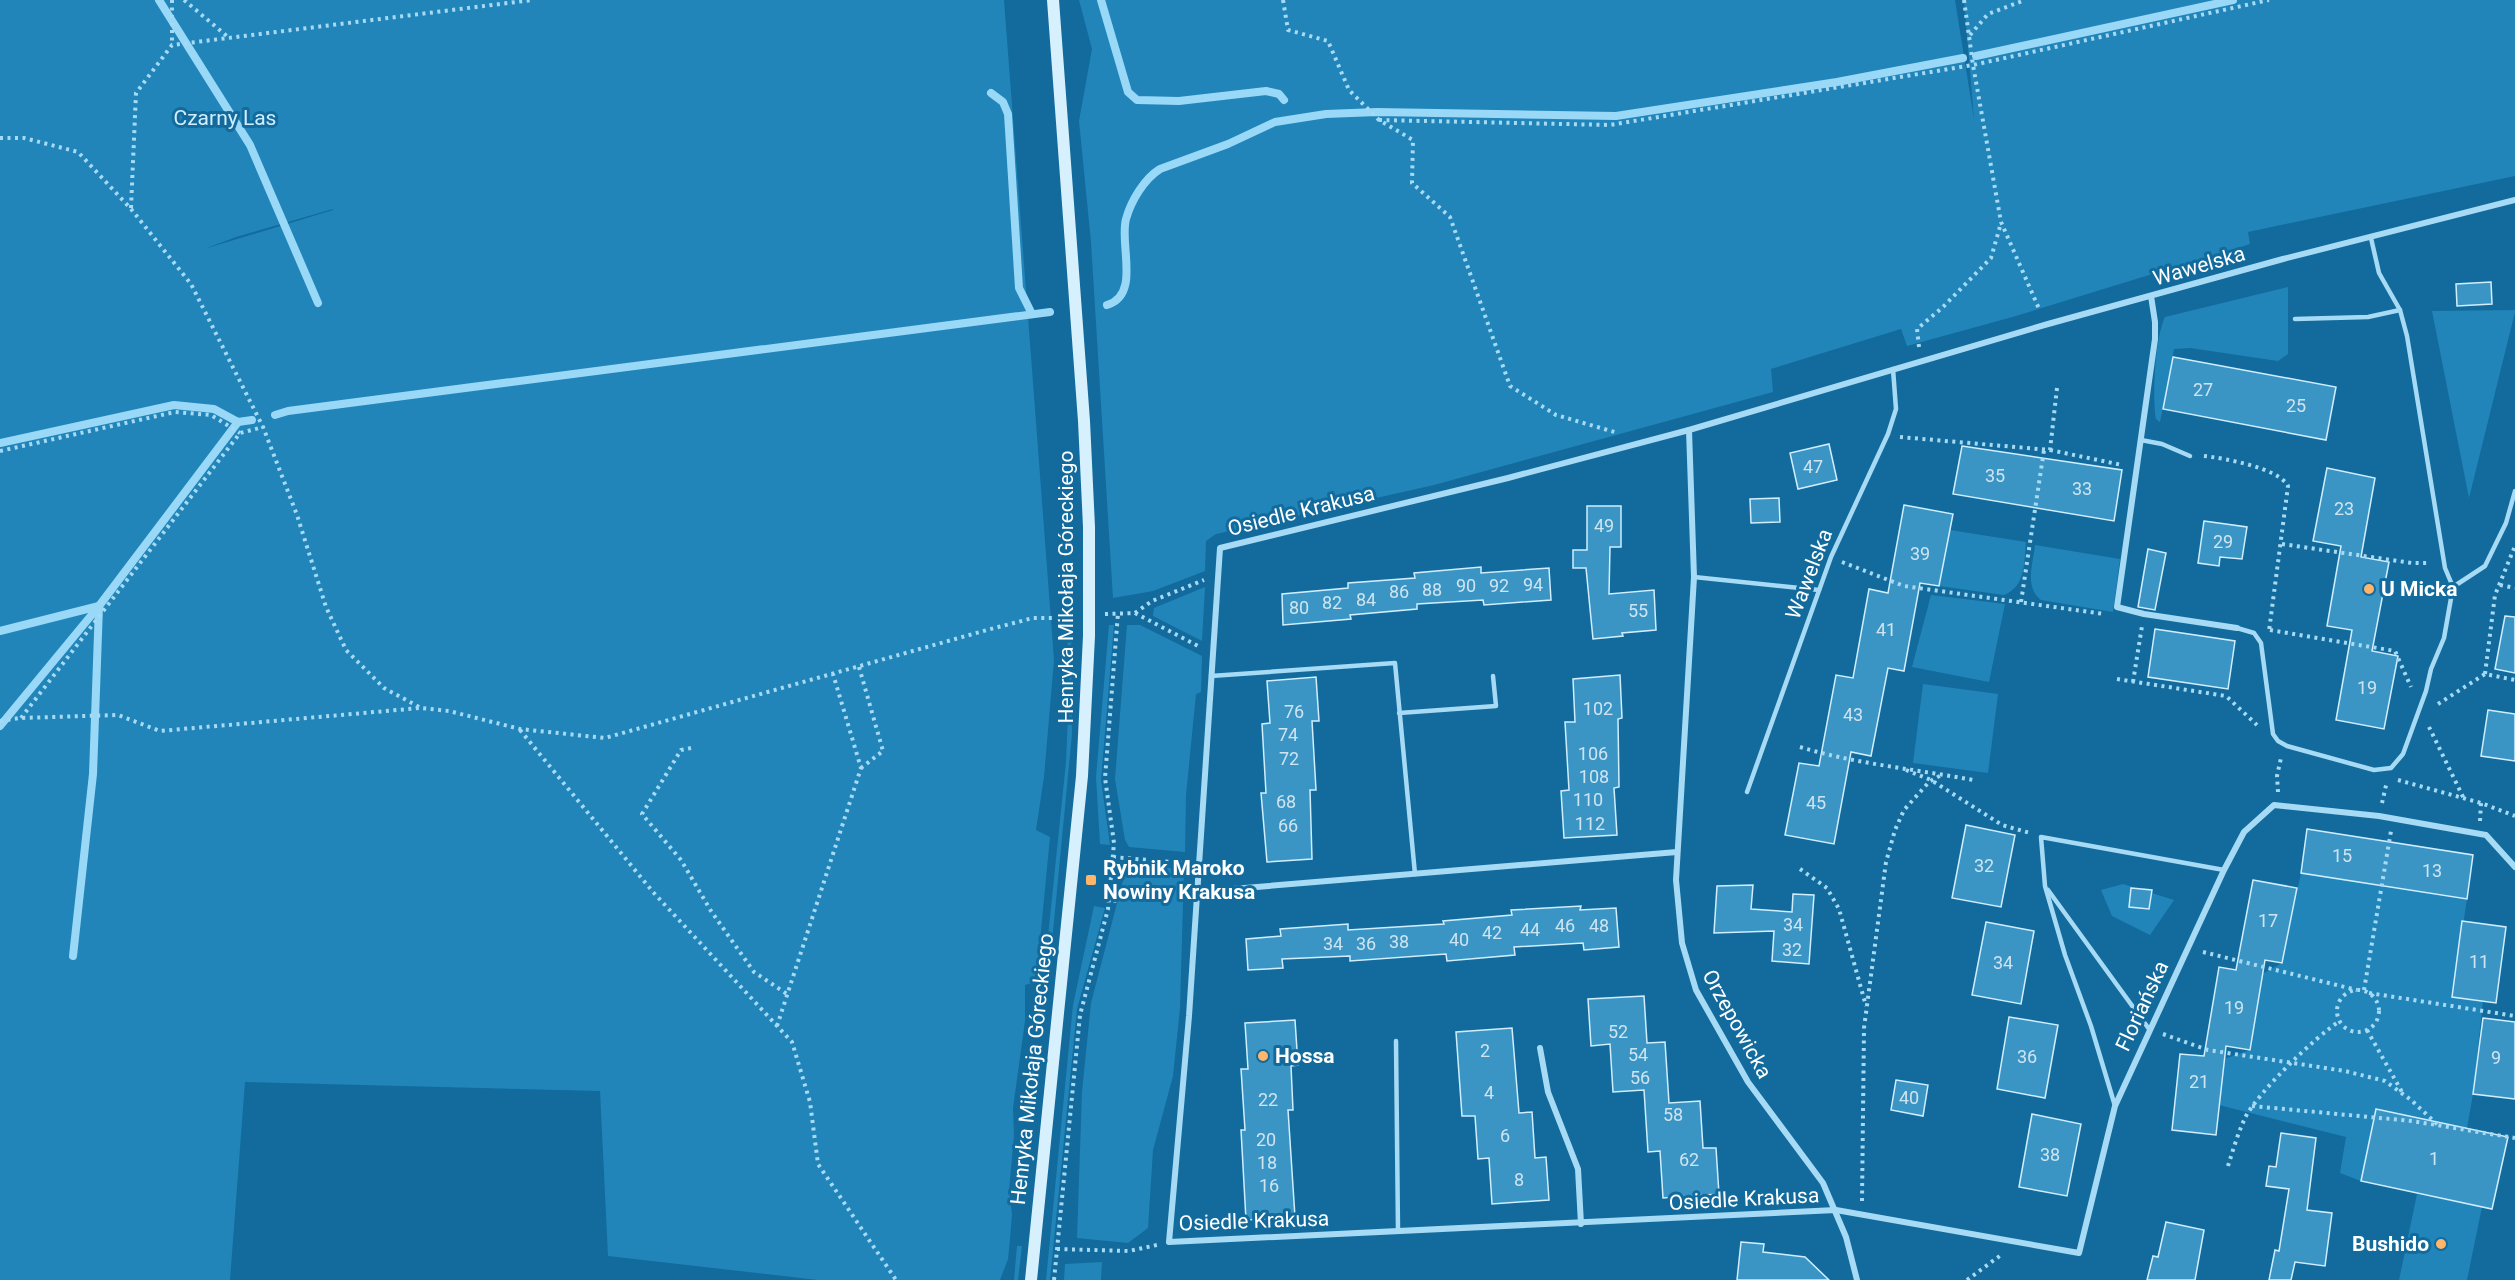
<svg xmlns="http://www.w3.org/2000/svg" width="2515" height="1280" viewBox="0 0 2515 1280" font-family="Roboto,sans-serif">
	<rect width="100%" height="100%" fill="#126b9c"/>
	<g fill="#2185ba" fill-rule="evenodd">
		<path d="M 0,0 L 1004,0 L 1054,660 L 1044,777 L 1036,830 L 1050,837 L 1036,982 L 1025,985 L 1025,1021 L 1013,1108 L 1014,1136 L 1009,1190 L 1012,1214 L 1010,1239 L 1008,1259 L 1000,1280 L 818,1280 L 608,1256 L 600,1091 L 245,1082 L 230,1280 L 0,1280 ZM 333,209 L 333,210 L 204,249 L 236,237 Z"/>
		<path d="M 1079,0 L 1955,0 L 1974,119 L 1964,0 L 2515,0 L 2515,176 L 2248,232 L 2250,244 L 2016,316 L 1907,346 L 1901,329 L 1771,369 L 1773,392 L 1434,485 L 1216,534 L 1206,541 L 1205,571 L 1153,591 L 1113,598 L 1091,242 L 1079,121 L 1092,49 Z"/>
		<path d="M 2288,287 L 2288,354 L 2278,361 L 2190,348 L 2174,349 L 2160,422 L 2156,419 C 2152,397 2155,337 2165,317 Z"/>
		<path d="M 2515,310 L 2515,312 L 2469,498 L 2432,311 Z"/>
		<path d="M 1950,530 L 2026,542 C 2024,563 2026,586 2004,595 L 1939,586 Z"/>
		<path d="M 2035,545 L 2120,559 L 2113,612 L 2041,600 C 2024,586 2033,565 2035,545 Z"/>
		<path d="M 1205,587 L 1202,641 L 1153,616 L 1154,608 Z"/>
		<path d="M 1931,595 L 2005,604 L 1989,682 L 1912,667 Z"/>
		<path d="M 1067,625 L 1071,625 L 1072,734 L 1045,1015 L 1040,1014 L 1066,762 L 1069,690 Z"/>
		<path d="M 1109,625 L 1114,625 L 1101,780 L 1110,845 L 1100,844 L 1096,777 Z"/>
		<path d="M 1127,625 L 1140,625 L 1202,656 L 1201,692 L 1196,694 L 1186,795 L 1185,852 L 1129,847 L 1125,840 L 1115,779 Z"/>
		<path d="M 1923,684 L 1998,694 L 1988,773 L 1913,763 Z"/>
		<path d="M 1127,865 L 1184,869 L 1180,1008 L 1173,1076 L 1153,1150 L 1148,1228 L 1128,1243 L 1077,1238 L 1082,1092 L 1091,1003 Z"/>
		<path d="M 2301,873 L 2467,899 L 2452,997 L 2483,1001 L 2473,1094 L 2467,1128 L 2376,1109 L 2361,1181 L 2340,1173 L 2346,1137 L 2219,1105 L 2224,1059 L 2250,1050 L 2262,974 L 2282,963 Z"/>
		<path d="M 2123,884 L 2174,900 L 2150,935 L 2112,916 L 2101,890 Z"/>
		<path d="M 1094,906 L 1105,908 L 1077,1009 L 1050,1280 L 1046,1280 L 1073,1005 Z"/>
		<path d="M 2417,1194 L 2482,1207 L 2467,1280 L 2399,1280 Z"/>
		<path d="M 1017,1246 L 1022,1246 L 1018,1280 L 1014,1280 Z"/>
		<path d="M 1102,1262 L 1101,1280 L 1064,1280 L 1065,1264 Z"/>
	</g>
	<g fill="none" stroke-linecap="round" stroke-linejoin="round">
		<g stroke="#99d8f7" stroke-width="8">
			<path d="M 159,0 L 250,145 L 318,303"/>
			<path d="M 1101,0 L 1128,92 L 1137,100 L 1179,101 L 1266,91 L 1279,94 L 1284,100"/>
			<path d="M 1976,56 L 2233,0"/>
			<path d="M 991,93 L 1003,102 L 1008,114 L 1019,288 L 1032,314"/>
			<path d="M 1107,305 C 1141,295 1119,244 1126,219 C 1131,201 1144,179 1160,169 L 1228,144 L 1275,122 L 1326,114 L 1377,112 L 1616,116 L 1837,82 L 1963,58"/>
			<path d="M 275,415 L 288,411 L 1050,312"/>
			<path d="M 0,443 L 174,405 L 214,409 L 238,422 L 252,420"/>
			<path d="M 0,631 L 99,606 L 93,774 L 73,956"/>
			<path d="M 0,726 L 99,606 L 238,422"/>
		</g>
	</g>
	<g fill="#3b95c4" stroke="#d0eefe" stroke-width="1.5">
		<path d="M 2491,282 L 2492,304 L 2457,306 L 2456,284 Z"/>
		<path d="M 2173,357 L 2336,387 L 2326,440 L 2163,409 Z"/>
		<path d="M 1829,444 L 1837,480 L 1798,489 L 1790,453 Z"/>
		<path d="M 1962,446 L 2122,470 L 2114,521 L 1953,494 Z"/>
		<path d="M 2327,468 L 2375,478 L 2361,557 L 2389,562 L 2372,651 L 2398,656 L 2384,729 L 2336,720 L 2352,630 L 2327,626 L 2341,546 L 2313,541 Z"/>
		<path d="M 1779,498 L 1780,522 L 1751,523 L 1750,499 Z"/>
		<path d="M 1904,505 L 1953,514 L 1939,586 L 1920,583 L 1904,671 L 1888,668 L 1871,756 L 1851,752 L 1834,844 L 1785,835 L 1799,763 L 1819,766 L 1836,675 L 1853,678 L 1869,589 L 1888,593 Z"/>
		<path d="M 1587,506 L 1621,506 L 1621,547 L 1610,547 L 1609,594 L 1654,590 L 1656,630 L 1622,633 L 1623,636 L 1593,639 L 1586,568 L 1573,568 L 1573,550 L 1587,550 Z"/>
		<path d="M 2204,521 L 2247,527 L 2242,559 L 2220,557 L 2219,566 L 2198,563 Z"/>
		<path d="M 2148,549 L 2166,553 L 2155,610 L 2138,607 Z"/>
		<path d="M 1481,567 L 1481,573 L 1549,568 L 1551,600 L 1484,605 L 1483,600 L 1417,604 L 1417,609 L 1350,615 L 1351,619 L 1283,625 L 1282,594 L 1348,588 L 1348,583 L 1415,578 L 1414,573 Z"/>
		<path d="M 2505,616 L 2515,617 L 2515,673 L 2495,669 Z"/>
		<path d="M 2155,629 L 2235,641 L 2228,689 L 2148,677 Z"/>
		<path d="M 1620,675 L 1622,718 L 1618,719 L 1619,787 L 1614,788 L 1617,835 L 1564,838 L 1561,791 L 1569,790 L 1565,722 L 1575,722 L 1573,679 Z"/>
		<path d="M 1316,677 L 1319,721 L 1312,721 L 1316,790 L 1310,790 L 1312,859 L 1267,862 L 1261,793 L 1266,793 L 1262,724 L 1270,723 L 1267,681 Z"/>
		<path d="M 2488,710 L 2515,714 L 2515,761 L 2481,756 Z"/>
		<path d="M 1966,825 L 2015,835 L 2001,907 L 1952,898 Z"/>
		<path d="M 2307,829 L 2473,855 L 2467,899 L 2301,873 Z"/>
		<path d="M 2253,880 L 2297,888 L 2282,963 L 2265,960 L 2250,1050 L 2226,1046 L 2216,1135 L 2172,1130 L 2180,1054 L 2204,1056 L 2219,967 L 2236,970 Z"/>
		<path d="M 1753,885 L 1751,909 L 1792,912 L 1793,894 L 1814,895 L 1809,964 L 1772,961 L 1774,931 L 1714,933 L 1717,886 Z"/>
		<path d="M 2131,888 L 2152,890 L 2149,909 L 2129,907 Z"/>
		<path d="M 1581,906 L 1580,910 L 1616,908 L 1619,947 L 1584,950 L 1583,943 L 1514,947 L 1515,955 L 1447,961 L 1446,954 L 1350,961 L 1350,956 L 1282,959 L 1283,968 L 1248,970 L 1246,939 L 1281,936 L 1280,929 L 1348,924 L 1348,930 L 1444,924 L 1443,921 L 1512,915 L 1511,910 Z"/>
		<path d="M 2462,921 L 2506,927 L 2496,1003 L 2452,997 Z"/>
		<path d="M 1986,922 L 2034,931 L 2021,1004 L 1972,995 Z"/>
		<path d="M 1644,996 L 1647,1043 L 1665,1042 L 1669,1103 L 1700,1101 L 1703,1148 L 1716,1148 L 1719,1194 L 1663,1198 L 1660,1151 L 1648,1152 L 1644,1090 L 1613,1092 L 1610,1044 L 1591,1046 L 1588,999 Z"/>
		<path d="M 2009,1017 L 2058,1025 L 2045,1098 L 1997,1089 Z"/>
		<path d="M 2483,1018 L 2515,1022 L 2515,1099 L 2473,1094 Z"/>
		<path d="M 1295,1020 L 1298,1065 L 1291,1066 L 1293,1110 L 1288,1110 L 1295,1217 L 1246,1220 L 1241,1130 L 1245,1130 L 1241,1069 L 1248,1069 L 1245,1023 Z"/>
		<path d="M 1512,1028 L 1519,1113 L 1532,1112 L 1535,1158 L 1546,1157 L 1549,1200 L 1492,1204 L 1489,1158 L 1478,1159 L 1475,1116 L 1462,1116 L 1456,1032 Z"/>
		<path d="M 1896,1080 L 1928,1085 L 1923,1116 L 1891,1110 Z"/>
		<path d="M 2376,1109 L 2508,1137 L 2492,1209 L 2361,1181 Z"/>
		<path d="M 2032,1114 L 2081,1124 L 2067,1196 L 2019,1187 Z"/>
		<path d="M 2281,1133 L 2316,1138 L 2307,1210 L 2332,1213 L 2325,1266 L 2295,1262 L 2291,1280 L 2269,1280 L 2275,1250 L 2279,1251 L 2289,1189 L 2266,1186 L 2269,1166 L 2276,1167 Z"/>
		<path d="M 2166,1222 L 2204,1230 L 2195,1280 L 2147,1280 L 2153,1256 L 2158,1257 Z"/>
		<path d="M 1741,1242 L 1764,1244 L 1763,1252 L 1805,1257 L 1829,1280 L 1737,1280 Z"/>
	</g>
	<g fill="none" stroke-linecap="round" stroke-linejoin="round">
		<g stroke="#a7daf4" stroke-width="4" stroke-dasharray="3 4.5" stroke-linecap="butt">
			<path d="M 172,0 L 172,44"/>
			<path d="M 184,0 L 228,37"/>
			<path d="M 1283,0 L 1288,30 L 1328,41 L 1349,90 L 1379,120 L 1413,140 L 1412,183 L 1450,217 L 1510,386 L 1556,415 L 1618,433"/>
			<path d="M 1964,0 L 1973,65 L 2001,222 L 2040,311"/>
			<path d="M 1970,35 L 1988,14 L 2025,0"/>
			<path d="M 1379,120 L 1610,125 L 1973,65 L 2269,0"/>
			<path d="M 0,138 L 24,138 L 78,152 L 131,209 L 191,284 L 263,427 L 297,515 L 326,607 L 346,650 L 384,688 L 421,708 L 449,711 L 520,729 L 605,738 L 987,630 L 1033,618 L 1056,618 L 1071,614"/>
			<path d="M 131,208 L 136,93 L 172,45 L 532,0"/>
			<path d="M 1919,347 L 1917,329 L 1943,307 L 1991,258 L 2001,223"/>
			<path d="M 1900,437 L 2050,450 L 2057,388"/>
			<path d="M 2050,450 L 2122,465"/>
			<path d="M 0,451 L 175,412 L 211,415 L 240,433"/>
			<path d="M 2204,456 C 2223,458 2279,468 2288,486 L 2269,631"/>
			<path d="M 2282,544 L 2412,563 L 2430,563"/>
			<path d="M 1842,562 L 1904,586 L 2104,614"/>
			<path d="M 2500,585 L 2515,588"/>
			<path d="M 2021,602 L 2044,450"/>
			<path d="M 1135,613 L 1152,601 L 1204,580"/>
			<path d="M 1105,614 L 1135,613 L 1200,647"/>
			<path d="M 2270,630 L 2395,651 L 2411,687"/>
			<path d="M 859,667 L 883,751 L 861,768"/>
			<path d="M 2485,674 L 2495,595 L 2515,546"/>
			<path d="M 2117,679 L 2226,696 L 2257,725"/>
			<path d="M 2133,682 L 2142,626"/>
			<path d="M 2438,704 L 2485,674 L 2515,680"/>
			<path d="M 21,718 L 240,433 L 263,427"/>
			<path d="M 0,721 L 20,718 L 118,715 L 160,731 L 420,708"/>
			<path d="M 2429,727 L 2464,799"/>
			<path d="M 520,730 L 653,892 L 792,1042 L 810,1102 L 818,1164 L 896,1280"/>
			<path d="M 1800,747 C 1856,764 1915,769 1973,780"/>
			<path d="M 691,748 L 681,750 L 642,814 L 681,860 L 711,911 L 754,972 L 787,994"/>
			<path d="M 1906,770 L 1931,780 L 2002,825 L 2030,833"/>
			<path d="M 2398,780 L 2481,803 L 2515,816"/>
			<path d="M 2278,792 L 2277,776 L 2281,758"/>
			<path d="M 2382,803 L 2387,781"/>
			<path d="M 2480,821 L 2481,803"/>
			<path d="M 1113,857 L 1184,863"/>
			<path d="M 1800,869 L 1827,888 L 1839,909 L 1866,1006"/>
			<path d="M 1106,900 L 1119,901"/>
			<path d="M 2203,952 L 2357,990"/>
			<path d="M 2364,990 L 2391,831"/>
			<circle cx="2358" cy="1011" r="21"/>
			<path d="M 2369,993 L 2515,1016"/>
			<path d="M 777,1026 L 861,768 L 833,674"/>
			<path d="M 2367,1030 L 2402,1092"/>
			<path d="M 2163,1034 L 2208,1050 L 2345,1071 L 2385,1081 L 2411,1100 L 2438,1125"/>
			<path d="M 2252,1106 L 2412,1121 L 2515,1138"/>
			<path d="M 2228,1166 C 2233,1150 2238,1133 2245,1118 C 2258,1092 2315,1037 2340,1021"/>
			<path d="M 1862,1201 L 1864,1028 L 1886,862 L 1895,830 L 1904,810 L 1929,782 L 1943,774"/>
			<path d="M 1057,1249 L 1129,1251 L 1157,1245"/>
			<path d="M 1054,1280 L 1080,1015 L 1108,909 L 1114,843 L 1105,778 L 1118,613"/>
			<path d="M 1967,1280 L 2001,1255"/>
		</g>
		<g stroke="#a7daf4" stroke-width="4.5">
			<path d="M 2371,238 L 2379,273 L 2400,310 L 2407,336 L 2445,568 L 2453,587 L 2485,566 L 2506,523 L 2515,491"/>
			<path d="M 2295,319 L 2368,317 L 2400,310"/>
			<path d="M 2141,440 L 2162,444 L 2190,456"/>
			<path d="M 1694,577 L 1819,590"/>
			<path d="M 2237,628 L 2254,633 L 2261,643 L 2273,734 L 2278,741 L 2287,746 L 2374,770 L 2391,768 L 2403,754 L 2426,691 L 2431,669 L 2444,638 L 2453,587"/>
			<path d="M 1211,676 L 1395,663 L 1415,874"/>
			<path d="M 1399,713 L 1496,706 L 1493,676"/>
			<path d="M 1747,792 L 1831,557 L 1888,434 L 1896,409 L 1893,369"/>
			<path d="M 2048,890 L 2149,1029"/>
			<path d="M 1396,1041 L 1398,1231"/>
			<path d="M 2115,1106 L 2091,1026 L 2065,955 L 2045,886 L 2041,837 L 2224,870"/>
		</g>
		<g stroke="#a7daf4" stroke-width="6">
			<path d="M 2151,296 L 2155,322 L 2155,339 L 2117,607 L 2144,614 L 2237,628"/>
			<path d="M 1689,430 L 1508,478 L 1220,548 L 1189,1016 L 1169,1242 L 1836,1210 L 2079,1253 L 2115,1106 L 2224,870 L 2244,832 L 2274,805 L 2379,816 L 2486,835 L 2515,867"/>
			<path d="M 1196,892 L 1677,852"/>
			<path d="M 1540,1048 L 1548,1092 L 1578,1169 L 1581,1224"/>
			<path d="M 1857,1280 L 1846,1237 L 1823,1183 L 1748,1082 L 1696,990 L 1682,943 L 1676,880 L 1694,577 L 1689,430 L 2048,324 L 2283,259 L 2515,200"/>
		</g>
		<path stroke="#d7f0fd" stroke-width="12" d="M 1031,1280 L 1082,776 L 1089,636 L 1089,527 L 1084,421 L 1053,0"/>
	</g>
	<g fill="#ffb56a" stroke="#126b9c" stroke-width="2">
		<circle cx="2369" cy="589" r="6"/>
		<rect x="1085" y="874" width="12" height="12" rx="3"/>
		<circle cx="1263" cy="1056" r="6"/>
		<circle cx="2441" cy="1244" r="6"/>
	</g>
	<g text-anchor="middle" stroke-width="6" stroke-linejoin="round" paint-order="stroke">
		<g font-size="18" fill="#cee4f0">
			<text x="2203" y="396">27</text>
			<text x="2296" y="412">25</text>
			<text x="1813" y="473">47</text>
			<text x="1995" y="482">35</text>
			<text x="2082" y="495">33</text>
			<text x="2344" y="515">23</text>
			<text x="1604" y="532">49</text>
			<text x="2223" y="548">29</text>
			<text x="1920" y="560">39</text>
			<text x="1533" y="591">94</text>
			<text x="1466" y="592">90</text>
			<text x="1499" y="592">92</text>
			<text x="1432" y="596">88</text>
			<text x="1399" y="598">86</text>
			<text x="1366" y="606">84</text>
			<text x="1332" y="609">82</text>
			<text x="1299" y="614">80</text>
			<text x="1638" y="617">55</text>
			<text x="1886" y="636">41</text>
			<text x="2367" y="694">19</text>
			<text x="1598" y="715">102</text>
			<text x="1294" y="718">76</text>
			<text x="1853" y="721">43</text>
			<text x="1288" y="741">74</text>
			<text x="1593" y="760">106</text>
			<text x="1289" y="765">72</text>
			<text x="1594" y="783">108</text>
			<text x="1588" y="806">110</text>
			<text x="1286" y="808">68</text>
			<text x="1816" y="809">45</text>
			<text x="1590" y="830">112</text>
			<text x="1288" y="832">66</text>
			<text x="2342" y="862">15</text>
			<text x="1984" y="872">32</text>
			<text x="2432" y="877">13</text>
			<text x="2268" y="927">17</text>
			<text x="1793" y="931">34</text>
			<text x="1565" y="932">46</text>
			<text x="1599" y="932">48</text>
			<text x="1530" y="936">44</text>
			<text x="1492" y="939">42</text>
			<text x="1459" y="946">40</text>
			<text x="1399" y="948">38</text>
			<text x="1333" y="950">34</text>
			<text x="1366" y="950">36</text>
			<text x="1792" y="956">32</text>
			<text x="2479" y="968">11</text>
			<text x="2003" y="969">34</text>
			<text x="2234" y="1014">19</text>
			<text x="1618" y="1038">52</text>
			<text x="1485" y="1057">2</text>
			<text x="1638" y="1061">54</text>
			<text x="2027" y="1063">36</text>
			<text x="2496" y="1064">9</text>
			<text x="1640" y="1084">56</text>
			<text x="2199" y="1088">21</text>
			<text x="1489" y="1099">4</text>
			<text x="1909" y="1104">40</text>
			<text x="1268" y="1106">22</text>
			<text x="1673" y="1121">58</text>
			<text x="1505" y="1142">6</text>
			<text x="1266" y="1146">20</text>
			<text x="2050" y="1161">38</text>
			<text x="2434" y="1165">1</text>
			<text x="1689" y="1166">62</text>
			<text x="1267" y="1169">18</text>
			<text x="1519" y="1186">8</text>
			<text x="1269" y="1192">16</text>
		</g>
		<g font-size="21" fill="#d0eefe" stroke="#126b9c">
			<text x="225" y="125">Czarny Las</text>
		</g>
		<g font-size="21" fill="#fff" stroke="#126b9c">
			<text transform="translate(2199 266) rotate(-16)" y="7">Wawelska</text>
			<text transform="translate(1301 511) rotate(-14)" y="7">Osiedle Krakusa</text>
			<text transform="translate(1809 574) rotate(-69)" y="7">Wawelska</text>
			<text transform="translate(1066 587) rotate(-90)" y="7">Henryka Mikołaja Góreckiego</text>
			<text transform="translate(2142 1006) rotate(-65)" y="7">Floriańska</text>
			<text transform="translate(1737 1024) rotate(61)" y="7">Orzepowicka</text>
			<text transform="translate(1032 1069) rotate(-84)" y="7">Henryka Mikołaja Góreckiego</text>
			<text transform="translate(1744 1199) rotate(-3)" y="7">Osiedle Krakusa</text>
			<text transform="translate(1254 1221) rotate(-2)" y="7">Osiedle Krakusa</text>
		</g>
		<g font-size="21" font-weight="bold" fill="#fff" stroke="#126b9c" text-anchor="start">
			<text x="2381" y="596">U Micka</text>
			<text x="1103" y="875">Rybnik Maroko<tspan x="1103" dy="24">Nowiny Krakusa</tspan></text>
			<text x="1275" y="1063">Hossa</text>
			<text x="2429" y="1251" text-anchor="end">Bushido</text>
		</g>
	</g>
</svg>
